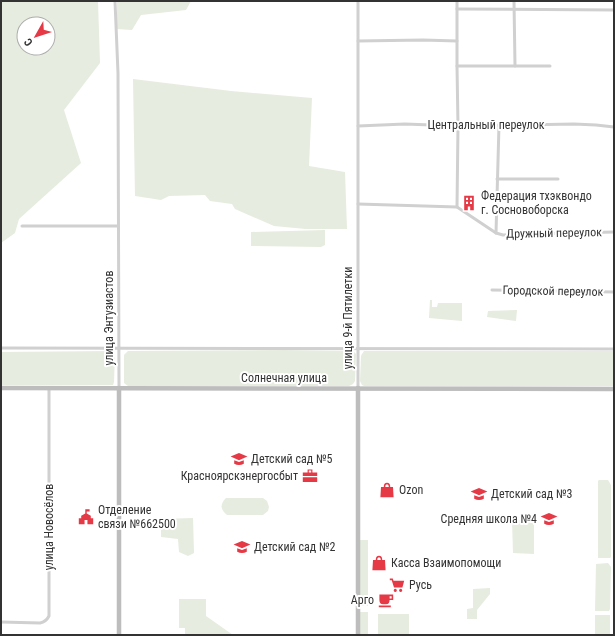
<svg xmlns="http://www.w3.org/2000/svg" width="615" height="636" viewBox="0 0 615 636" font-family="'Roboto Condensed',sans-serif">
	<rect width="100%" height="100%" fill="#fff"/>
	<g fill="#e6ecdf" fill-rule="evenodd">
		<path d="M 1,1 L 98,1 L 100,63 L 64,110 L 81,163 L 19,219 L 15,233 L 1,243 ZM 24,24 L 48,24 L 48,48 L 24,48 Z"/>
		<path d="M 117,1 L 191,1 L 186,10 L 141,15 L 132,30 L 117,29 Z"/>
		<path d="M 133,79 L 231,91 L 312,98 L 309,166 L 345,172 L 347,229 L 306,229 L 274,226 L 235,209 L 232,204 L 210,201 L 205,195 L 169,196 L 161,200 L 135,196 Z"/>
		<path d="M 325,230 L 325,245 L 321,247 L 251,246 L 251,232 Z"/>
		<path d="M 430,300 L 432,300 L 432,307 L 437,307 L 438,303 L 462,303 L 462,321 L 429,318 Z"/>
		<path d="M 517,310 L 516,321 L 487,317 L 488,311 Z"/>
		<path d="M 281,350 L 353,351 L 356,354 L 355,381 L 353,384 L 349,386 L 128,386 L 124,383 L 124,355 L 128,351 Z"/>
		<path d="M 113,351 L 115,353 L 114,382 L 113,385 L 1,385 L 1,352 Z"/>
		<path d="M 364,351 L 614,351 L 613,386 L 364,386 L 362,385 L 360,381 L 361,356 L 362,354 Z"/>
		<path d="M 599,480 L 608,480 L 611,485 L 611,557 L 610,558 L 598,558 L 598,481 Z"/>
		<path d="M 226,498 L 263,498 L 267,501 L 269,507 L 268,511 L 263,515 L 227,515 C 220,509 220,504 226,498 Z"/>
		<path d="M 193,518 L 194,553 L 188,556 L 179,552 L 178,539 L 161,537 L 161,519 Z"/>
		<path d="M 512,520 L 534,520 L 534,554 L 513,553 Z"/>
		<rect x="360" y="540" width="8" height="66"/>
		<path d="M 608,563 L 611,567 L 610,609 L 609,611 L 595,611 L 596,564 Z"/>
		<path d="M 490,588 L 490,594 L 477,610 L 477,619 L 467,619 L 467,609 L 473,608 L 473,589 Z"/>
		<path d="M 179,599 L 206,599 L 206,616 L 233,635 L 185,635 L 185,628 L 179,628 Z"/>
		<rect x="360" y="612" width="8" height="23"/>
		<rect x="378" y="614" width="31" height="21"/>
		<rect x="595" y="615" width="15" height="20"/>
	</g>
	<g fill="none" stroke-linecap="round" stroke-linejoin="round">
		<g stroke="#d0d0d0" stroke-width="3">
			<path d="M 115,1 L 118,73 L 119,388"/>
			<path d="M 457,1 L 457,66 L 458,126 L 457,207"/>
			<path d="M 514,1 L 515,66"/>
			<path d="M 457,9 L 614,10"/>
			<path d="M 358,41 L 423,40 L 457,41"/>
			<path d="M 457,66 L 550,66"/>
			<path d="M 358,126 L 405,124 L 458,126 L 574,124 L 596,125 L 614,127"/>
			<path d="M 497,179 L 558,179"/>
			<path d="M 358,204 L 457,207 L 496,233 L 503,235 L 614,232"/>
			<path d="M 22,226 L 118,226"/>
			<path d="M 496,233 L 499,125"/>
			<path d="M 492,290 L 614,292"/>
			<path d="M 1,348 L 614,349"/>
			<path d="M 358,388 L 358,1"/>
			<path d="M 1,622 L 40,623 C 45,622 47,620 49,616 L 49,388"/>
		</g>
		<g stroke="#bdbdbd" stroke-width="4.5">
			<path d="M 1,388 L 614,389"/>
			<path d="M 358,388 L 358,635"/>
			<path d="M 119,635 L 119,388"/>
		</g>
	</g>
	<defs>
		<g id="building-bare" transform="scale(1.2)"><path d="M-4-6H4V6H1V3H-1V6H-4ZM-2.5-4.3h1.7v1.8h-1.7ZM.8-4.3h1.7v1.8H.8ZM-2.5-1h1.7V.8h-1.7ZM.8-1h1.7V.8H.8Z" fill="#e63946" stroke="#fff" stroke-width="2.5" paint-order="stroke"/></g>
		<g id="school-bare" transform="scale(1.2)"><path d="M0-5L7-2L0 1L-7-2ZM-4 1L0 2.5L4 1V4Q0 6-4 4Z" fill="#e63946" stroke="#fff" stroke-width="2.5" paint-order="stroke"/></g>
		<g id="office-bare" transform="scale(1.2)"><path d="M-6-3h4V-5.5h4V-3h4V5H-6ZM-1-4.5V-3h2v-1.5ZM-6 0V1H6V0Z" fill="#e63946" stroke="#fff" stroke-width="2.5" paint-order="stroke"/></g>
		<g id="shop-bare" transform="scale(1.2)"><path d="M-5-2.5h2.3a2.7 3.5 0 0 1 5.4 0H5L5.5 6h-11ZM-1.5-2.5h3a1.5 2.3 0 0 0-3 0Z" fill="#e63946" stroke="#fff" stroke-width="2.5" paint-order="stroke"/></g>
		<g id="civic-bare" transform="scale(1.2)"><path d="M-.6-6.5H3V-4.5H.6V-3L4-1V1h2V6H-6V1h2V-1L-.6-3ZM-1.2 2.5V6h2.4V2.5Z" fill="#e63946" stroke="#fff" stroke-width="2.5" paint-order="stroke"/></g>
		<g id="supermarket-bare" transform="scale(1.2)"><path d="M-6-5.5h2.5l.6 2H6L4.5 2H-2.5L-4.4-4H-6ZM-1.5 3.2a1.3 1.3 0 1 0 .1 0ZM3 3.2a1.3 1.3 0 1 0 .1 0Z" fill="#e63946" stroke="#fff" stroke-width="2.5" paint-order="stroke"/></g>
		<g id="cafe-bare" transform="scale(1.2)"><path d="M-5.5-4.5H6V0H3Q3 3.5 0 3.5H-2.5Q-5.5 3.5-5.5 0ZM3-3.2v2h1.7v-2ZM-6 4.5H4V6H-6Z" fill="#e63946" stroke="#fff" stroke-width="2.5" paint-order="stroke"/></g>
	</defs>
	<g fill-rule="evenodd">
		<use href="#building-bare" x="469" y="203"/>
		<use href="#school-bare" x="239" y="459"/>
		<use href="#office-bare" x="310" y="476"/>
		<use href="#shop-bare" x="387" y="490"/>
		<use href="#school-bare" x="479" y="494"/>
		<use href="#civic-bare" x="86" y="517"/>
		<use href="#school-bare" x="549" y="519"/>
		<use href="#school-bare" x="242" y="547"/>
		<use href="#shop-bare" x="379" y="563"/>
		<use href="#supermarket-bare" x="397" y="585"/>
		<use href="#cafe-bare" x="386" y="600"/>
	</g>
	<g text-anchor="middle" stroke-width="4" stroke-linejoin="round" paint-order="stroke">
		<g font-size="12" fill="#333" stroke="#fff">
			<text x="486" y="129">Центральный переулок</text>
			<text transform="translate(554 233) rotate(-1)" y="4">Дружный переулок</text>
			<text transform="translate(553 291) rotate(1)" y="4">Городской переулок</text>
			<text transform="translate(109 318) rotate(-90)" y="4">улица Энтузиастов</text>
			<text transform="translate(348 318) rotate(-90)" y="4">улица 9-й Пятилетки</text>
			<text x="284" y="382">Солнечная улица</text>
			<text transform="translate(49 527) rotate(-90)" y="4">улица Новосёлов</text>
		</g>
		<g font-size="12" fill="#333" stroke="#fff" text-anchor="start">
			<text x="481" y="200">Федерация тхэквондо<tspan x="481" dy="14">г. Сосновоборска</tspan></text>
			<text x="251" y="463">Детский сад №5</text>
			<text x="298" y="480" text-anchor="end">Красноярскэнергосбыт</text>
			<text x="399" y="494">Ozon</text>
			<text x="491" y="498">Детский сад №3</text>
			<text x="98" y="514">Отделение<tspan x="98" dy="14">связи №662500</tspan></text>
			<text x="537" y="523" text-anchor="end">Средняя школа №4</text>
			<text x="254" y="551">Детский сад №2</text>
			<text x="391" y="567">Касса Взаимопомощи</text>
			<text x="409" y="589">Русь</text>
			<text x="374" y="604" text-anchor="end">Арго</text>
		</g>
	</g>
	<rect width="615" height="636" fill="none" stroke="#333333" stroke-width="4"/>
	<g transform="translate(36 36) rotate(231)"><circle r="19" fill="#ffffff" stroke="#adadad"/>
	<path d="M0-3L7 15L0 10L-7 15Z" fill="#e63946"/>
	<text y="-6" font-size="11" font-weight="bold" text-anchor="middle" fill="#333333">С</text>
	</g>
</svg>
